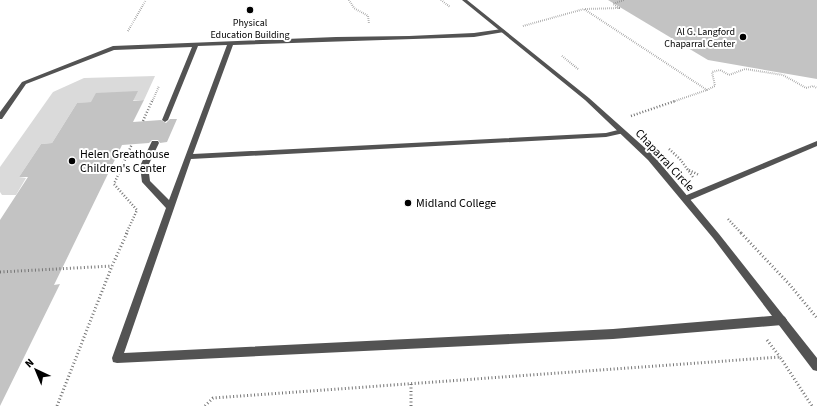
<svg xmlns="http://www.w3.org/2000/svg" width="817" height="406" viewBox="0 0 817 406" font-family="'Source Sans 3',sans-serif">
	<rect width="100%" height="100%" fill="#fff"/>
	<path fill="#dadada" d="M 155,76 L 144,100 L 77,103 L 52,143 L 41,144 L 19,177 L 26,178 L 16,195 L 2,195 L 0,192 L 0,167 L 53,92 L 84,78 Z"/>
	<g fill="#c3c3c3">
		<path d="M 608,0 L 817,0 L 817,79 L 708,60 Z"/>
		<path d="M 138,91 L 133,101 L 144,100 L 133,122 L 161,120 L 166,123 L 170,119 L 177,119 L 167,142 L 160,143 L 158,140 L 152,140 L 149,143 L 122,145 L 54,285 L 60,284 L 0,406 L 0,220 L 28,177 L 19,177 L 41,144 L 52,143 L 77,103 L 91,102 L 96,93 Z"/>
	</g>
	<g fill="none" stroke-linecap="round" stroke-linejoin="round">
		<g stroke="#757575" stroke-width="2" stroke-dasharray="0.5 1.5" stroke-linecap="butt">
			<path d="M 349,0 L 354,8 L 368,16 L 369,24"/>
			<path d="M 441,0 L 450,7"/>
			<path d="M 585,9 L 619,8 L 613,4 L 624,0"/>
			<path d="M 523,26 L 584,9 L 707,90 L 672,102"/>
			<path d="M 128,31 L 146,0"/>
			<path d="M 562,56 L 578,69"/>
			<path d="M 707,90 L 715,86 L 712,72 L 720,70 L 729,75 L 745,69 L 783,75 L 806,88 L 813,86 L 817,88"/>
			<path d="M 152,102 L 159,86"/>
		</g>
		<g stroke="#757575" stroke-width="2.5" stroke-dasharray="1 2" stroke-linecap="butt">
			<path d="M 631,116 L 675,101"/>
			<path d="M 143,121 L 152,101"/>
			<path d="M 669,149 L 680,159 L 693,177"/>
			<path d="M 689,170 L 699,175"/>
			<path d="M 728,219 L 742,234"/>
			<path d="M 126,234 L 137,210 L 114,184 L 132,144"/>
		</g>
		<g stroke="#757575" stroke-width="3" stroke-dasharray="1 2.5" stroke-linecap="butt">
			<path d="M 741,233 L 790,285 L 817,318"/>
			<path d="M 0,272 L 112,266"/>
			<path d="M 767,340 L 780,357"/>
			<path d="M 411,384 L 411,406"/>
			<path d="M 57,406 L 112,266 L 127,233"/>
			<path d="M 205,406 L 213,398 L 780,357 L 812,406"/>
		</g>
		<g fill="#535353" fill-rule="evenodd">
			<path d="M 502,29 L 505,31 L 504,32 L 474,37 L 233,45 L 193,154 L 606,133 L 622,129 L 625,131 L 624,133 L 606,137 L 191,159 L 124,353 L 613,329 L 782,315 L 785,317 L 787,320 L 785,323 L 782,325 L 613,339 L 117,363 L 113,362 L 112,358 L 166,208 L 142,182 L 140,166 L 152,141 L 158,141 L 159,143 L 148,166 L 150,181 L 169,200 L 227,45 L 198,46 L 168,120 L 165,122 L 162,120 L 192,47 L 114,50 L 26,84 L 2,119 L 0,119 L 0,112 L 22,82 L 113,46 L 336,37 L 409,36 L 474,33 Z"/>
			<path d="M 817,141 L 817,146 L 688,201 L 685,202 L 681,199 L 682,197 Z"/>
		</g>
		<path fill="#535353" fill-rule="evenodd" d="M 462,0 L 467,0 L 589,98 L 654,156 L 719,234 L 817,358 L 817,371 L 813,370 L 713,238 L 648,160 L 585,100 Z"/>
	</g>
	<g fill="#000" stroke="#fff" stroke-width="1.5">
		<circle cx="250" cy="10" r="4"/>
		<circle cx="743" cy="37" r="4"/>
		<circle cx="72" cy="161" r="4"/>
		<circle cx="408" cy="203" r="4"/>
	</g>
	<g text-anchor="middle" stroke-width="4" stroke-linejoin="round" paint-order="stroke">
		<g font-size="10" fill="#000" stroke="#fff">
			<text x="250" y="26">Physical<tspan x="250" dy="12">Education Building</tspan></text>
			<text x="735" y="35" text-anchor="end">Al G. Langford<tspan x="735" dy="12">Chaparral Center</tspan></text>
		</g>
		<g font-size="12" fill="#000" stroke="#fff" text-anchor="start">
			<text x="80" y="158">Helen Greathouse<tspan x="80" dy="14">Children's Center</tspan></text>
			<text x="416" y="207">Midland College</text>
		</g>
		<g font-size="12" fill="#000" stroke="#fff">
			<text transform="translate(665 160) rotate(47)" y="4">Chaparral Circle</text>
		</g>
	</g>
	<g transform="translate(36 370) rotate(316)" stroke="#ffffff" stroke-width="3" paint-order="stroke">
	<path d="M0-3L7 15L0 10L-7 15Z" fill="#000000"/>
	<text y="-6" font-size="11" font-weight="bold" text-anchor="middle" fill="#000000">N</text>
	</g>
</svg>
